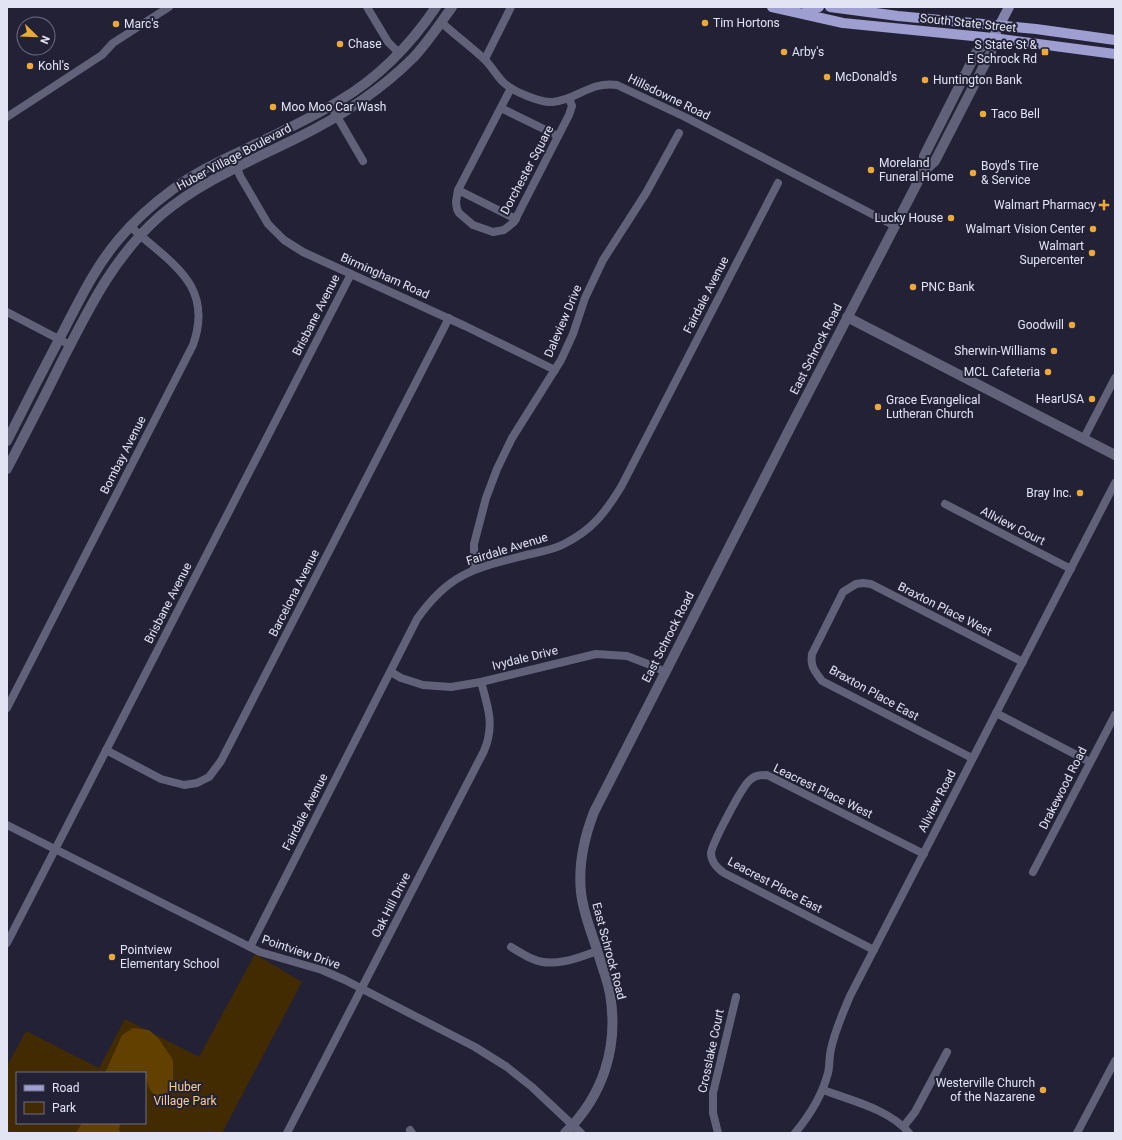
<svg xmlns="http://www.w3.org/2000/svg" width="1122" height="1140" viewBox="0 0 1122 1140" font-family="Roboto,sans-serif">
	<rect width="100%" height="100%" fill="#222136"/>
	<path fill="#432b01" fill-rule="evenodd" d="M 255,954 L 302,982 L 222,1133 L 7,1133 L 7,1066 L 26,1031 L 99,1068 L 125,1019 L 199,1057 ZM 17,1073 L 145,1073 L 145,1123 L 17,1123 Z"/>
	<g fill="#624000">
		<path d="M 133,1028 L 149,1030 L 159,1039 L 173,1060 L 173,1087 L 161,1098 C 148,1093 148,1085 145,1073 L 105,1073 L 122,1035 Z"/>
		<path d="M 82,1123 L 120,1123 L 119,1130 L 121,1133 L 76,1133 Z"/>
	</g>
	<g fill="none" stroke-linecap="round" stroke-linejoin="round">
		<g stroke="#616179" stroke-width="8">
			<path d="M 367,7 L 388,42 L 399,53"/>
			<path d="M 441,22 C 455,35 470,46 483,58 C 491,65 496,75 503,82 C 512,91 540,103 553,102 C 577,100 590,81 617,85 L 685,117 L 895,226"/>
			<path d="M 485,59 L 511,7"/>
			<path d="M 511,88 L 458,190 L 456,202 L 457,209 L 459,213 L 473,225 L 493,232 L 504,230 L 514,222 L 569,115 L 572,106 L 569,98"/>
			<path d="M 331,106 L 363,161"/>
			<path d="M 501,108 L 558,136"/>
			<path d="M 7,117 L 102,55 L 113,43 L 169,7"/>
			<path d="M 236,154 L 237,168 L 240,176 L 268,224 L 284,240 L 303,252 L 465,326 L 555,370"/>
			<path d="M 458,190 L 516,219"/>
			<path d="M 7,312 L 70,345"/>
			<path d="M 1084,438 L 1115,378"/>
			<path d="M 945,504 L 1071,569"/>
			<path d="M 474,569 L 474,544 L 486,498 L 497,469 L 512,438 L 561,360 L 573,334 L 585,298 L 603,260 L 646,193 L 679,133"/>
			<path d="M 391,672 L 401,678 L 423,685 L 451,687 L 481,682 L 596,654 L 627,656 L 653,666 L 665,672"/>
			<path d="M 7,708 L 193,345 C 215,283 168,262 130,226"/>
			<path d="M 996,713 L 1090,762"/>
			<path d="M 106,750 L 161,779 L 184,785 L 197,783 L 209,777 L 221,761 L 449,318"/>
			<path d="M 972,758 L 822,681 C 815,671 810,667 812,654 L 843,592 L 856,584 L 863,583 L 871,584 L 1023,662"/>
			<path d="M 7,825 L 250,947 L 260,952 L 322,970 L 345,980 L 475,1047 L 507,1067 L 532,1087 L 581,1133"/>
			<path d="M 1033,872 L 1115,715"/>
			<path d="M 7,943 L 351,274"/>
			<path d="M 250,947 L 417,619 C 449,573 475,568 526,555 C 539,552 553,550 564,544 C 592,530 605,513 621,487 L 778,183"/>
			<path d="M 511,947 C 518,951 525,956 533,959 C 553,968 578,958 597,951"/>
			<path d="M 874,950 L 724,873 C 717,868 711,862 711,853 C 712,844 742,786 750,780 C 755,775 761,775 767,775 L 924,854"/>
			<path d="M 823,1090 C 850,1100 891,1110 909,1133"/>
			<path d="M 904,1126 L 915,1112 L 947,1052"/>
			<path d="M 410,1130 L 412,1133"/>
			<path d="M 287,1133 L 484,751 C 495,725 488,707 481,682"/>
			<path d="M 718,1133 L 713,1113 L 713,1093 L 736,997"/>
			<path d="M 795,1133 C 810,1115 822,1096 828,1073 C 830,1065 829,1057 831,1049 C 835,1030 843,1013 850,996 L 1115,483"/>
			<path d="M 1077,1133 L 1115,1061"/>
		</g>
		<g stroke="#616179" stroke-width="10">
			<path d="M 923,172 L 924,156 L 977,51 L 979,49 L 993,38"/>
			<path d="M 847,317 L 1115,455"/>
			<path d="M 7,441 C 26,403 45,366 65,328 C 81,297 96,266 119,239 C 134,221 153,204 172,190 C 198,170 229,157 258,143 C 285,130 313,117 339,101 C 378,78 411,44 436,7"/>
			<path d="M 7,469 C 25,434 43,400 60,365 C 88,310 113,257 161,215 C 201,181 251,161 297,138 C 340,117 380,91 414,57 C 428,42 440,24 452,7"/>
			<path d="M 565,1133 C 603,1096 619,1047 610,994 C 608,981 602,967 598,953 C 592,933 583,913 581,892 C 578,864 584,838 594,812 L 789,430 L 923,172 L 935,161 L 991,52 L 993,38"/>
		</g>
		<path stroke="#8383aa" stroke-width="10" d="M 993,38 L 1009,7"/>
		<g stroke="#9e9ed0" stroke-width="10">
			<path d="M 772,7 L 843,23 L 993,38 L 1115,54"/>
			<path d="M 807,7 L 814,8 L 819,7"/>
			<path d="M 830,7 L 898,16 L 1036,29 L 1115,40"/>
		</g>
	</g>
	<g fill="#eca93a" stroke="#222136" stroke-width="1.5">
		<circle cx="705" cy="23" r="4"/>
		<circle cx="116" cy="24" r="4"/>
		<circle cx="340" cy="44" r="4"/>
		<circle cx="784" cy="52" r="4"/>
		<rect x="1041" y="48" width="8" height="8" rx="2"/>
		<circle cx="30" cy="66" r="4"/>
		<circle cx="827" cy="77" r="4"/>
		<circle cx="925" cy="80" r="4"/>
		<circle cx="273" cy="107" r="4"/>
		<circle cx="983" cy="114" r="4"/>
		<circle cx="871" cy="170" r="4"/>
		<circle cx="973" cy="173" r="4"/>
		<path d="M1102 199h4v4h4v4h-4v4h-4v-4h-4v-4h4z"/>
		<circle cx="951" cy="218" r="4"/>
		<circle cx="1093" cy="229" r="4"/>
		<circle cx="1092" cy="253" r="4"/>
		<circle cx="913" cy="287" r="4"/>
		<circle cx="1072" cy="325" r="4"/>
		<circle cx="1054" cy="351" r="4"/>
		<circle cx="1048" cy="372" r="4"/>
		<circle cx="1092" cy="399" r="4"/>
		<circle cx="878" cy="407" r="4"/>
		<circle cx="1080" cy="493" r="4"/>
		<circle cx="112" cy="957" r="4"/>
		<circle cx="1043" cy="1090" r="4"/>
	</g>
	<g text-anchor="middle" stroke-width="4" stroke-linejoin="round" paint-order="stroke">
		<g font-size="12" fill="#e3e4f3" stroke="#222136" text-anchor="start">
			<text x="713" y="27">Tim Hortons</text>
			<text x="124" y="28">Marc's</text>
			<text x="348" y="48">Chase</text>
			<text x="1037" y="49" text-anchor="end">S State St &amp;<tspan x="1037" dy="14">E Schrock Rd</tspan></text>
			<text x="792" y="56">Arby's</text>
			<text x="38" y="70">Kohl's</text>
			<text x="835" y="81">McDonald's</text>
			<text x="933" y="84">Huntington Bank</text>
			<text x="281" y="111">Moo Moo Car Wash</text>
			<text x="991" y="118">Taco Bell</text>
			<text x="879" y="167">Moreland<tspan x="879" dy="14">Funeral Home</tspan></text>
			<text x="981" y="170">Boyd's Tire<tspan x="981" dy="14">&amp; Service</tspan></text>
			<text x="1096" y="209" text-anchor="end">Walmart Pharmacy</text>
			<text x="943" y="222" text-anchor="end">Lucky House</text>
			<text x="1085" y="233" text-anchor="end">Walmart Vision Center</text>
			<text x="1084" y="250" text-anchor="end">Walmart<tspan x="1084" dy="14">Supercenter</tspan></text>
			<text x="921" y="291">PNC Bank</text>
			<text x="1064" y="329" text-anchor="end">Goodwill</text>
			<text x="1046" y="355" text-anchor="end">Sherwin-Williams</text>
			<text x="1040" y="376" text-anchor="end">MCL Cafeteria</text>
			<text x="1084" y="403" text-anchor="end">HearUSA</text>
			<text x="886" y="404">Grace Evangelical<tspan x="886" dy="14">Lutheran Church</tspan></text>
			<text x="1072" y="497" text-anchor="end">Bray Inc.</text>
			<text x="120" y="954">Pointview<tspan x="120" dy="14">Elementary School</tspan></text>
			<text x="1035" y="1087" text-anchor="end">Westerville Church<tspan x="1035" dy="14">of the Nazarene</tspan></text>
		</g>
		<g font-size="12" fill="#e3e4f3" stroke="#222136">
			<text transform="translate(968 23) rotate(6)" y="4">South State Street</text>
			<text transform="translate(669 97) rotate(26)" y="4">Hillsdowne Road</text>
			<text transform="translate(234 157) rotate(-28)" y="4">Huber Village Boulevard</text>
			<text transform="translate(527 170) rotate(-62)" y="4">Dorchester Square</text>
			<text transform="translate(385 276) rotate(24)" y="4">Birmingham Road</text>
			<text transform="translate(706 295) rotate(-63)" y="4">Fairdale Avenue</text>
			<text transform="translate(316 315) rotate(-63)" y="4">Brisbane Avenue</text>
			<text transform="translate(563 321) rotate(-67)" y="4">Daleview Drive</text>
			<text transform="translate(816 349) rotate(-63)" y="4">East Schrock Road</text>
			<text transform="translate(123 455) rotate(-63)" y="4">Bombay Avenue</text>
			<text transform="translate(1013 526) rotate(27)" y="4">Allview Court</text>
			<text transform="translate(507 549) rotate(-17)" y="4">Fairdale Avenue</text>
			<text transform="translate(294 593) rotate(-63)" y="4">Barcelona Avenue</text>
			<text transform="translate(168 603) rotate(-63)" y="4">Brisbane Avenue</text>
			<text transform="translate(945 609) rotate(27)" y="4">Braxton Place West</text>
			<text transform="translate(668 637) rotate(-63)" y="4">East Schrock Road</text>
			<text transform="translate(525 658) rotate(-14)" y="4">Ivydale Drive</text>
			<text transform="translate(874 693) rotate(29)" y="4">Braxton Place East</text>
			<text transform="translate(1063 788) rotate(-63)" y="4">Drakewood Road</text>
			<text transform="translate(823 791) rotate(26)" y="4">Leacrest Place West</text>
			<text transform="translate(937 801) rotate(-63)" y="4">Allview Road</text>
			<text transform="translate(305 812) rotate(-63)" y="4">Fairdale Avenue</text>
			<text transform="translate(775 885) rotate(28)" y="4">Leacrest Place East</text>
			<text transform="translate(391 905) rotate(-63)" y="4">Oak Hill Drive</text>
			<text transform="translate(609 951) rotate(75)" y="4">East Schrock Road</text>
			<text transform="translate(301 952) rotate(19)" y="4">Pointview Drive</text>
			<text transform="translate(711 1051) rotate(-78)" y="4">Crosslake Court</text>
		</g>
		<g font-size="12" fill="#f8cd90" stroke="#222136">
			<text x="185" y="1091">Huber<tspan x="185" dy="14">Village Park</tspan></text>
		</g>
	</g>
	<rect width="1122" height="1140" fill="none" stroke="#e3e4f3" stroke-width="16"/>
	<rect x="16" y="1072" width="130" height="52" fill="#222136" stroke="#6f6f82"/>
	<rect x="24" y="1085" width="20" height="6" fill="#9e9ed0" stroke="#6f6f82"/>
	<text x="52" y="1092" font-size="12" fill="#e3e4f3">Road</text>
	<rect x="24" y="1102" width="20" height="12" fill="#432b01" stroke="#6f6f82"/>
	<text x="52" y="1112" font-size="12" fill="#e3e4f3">Park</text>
	<g transform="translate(36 36) rotate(113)"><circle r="19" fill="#222136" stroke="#6f6f82"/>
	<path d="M0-3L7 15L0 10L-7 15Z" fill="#eca93a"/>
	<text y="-6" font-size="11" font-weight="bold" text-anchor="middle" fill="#e3e4f3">N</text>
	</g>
</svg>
